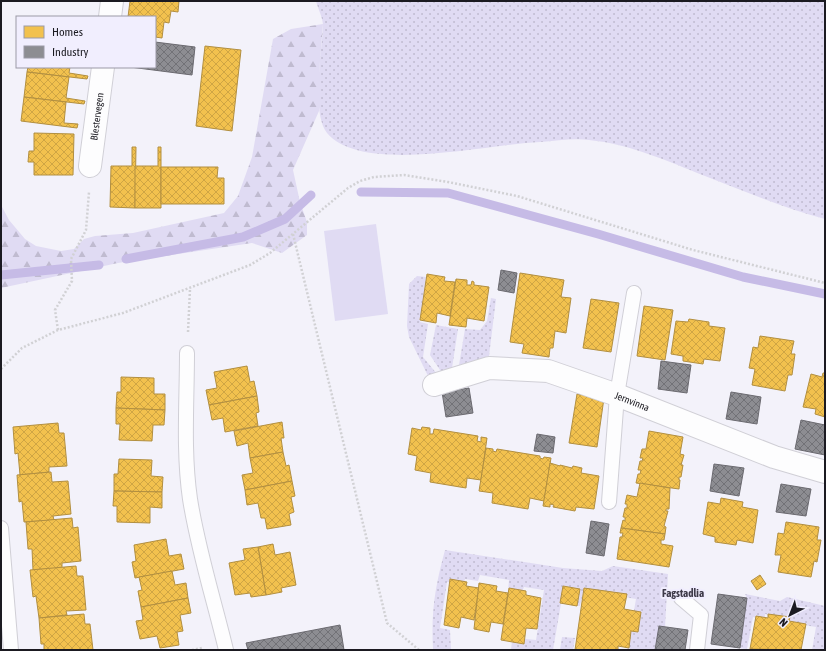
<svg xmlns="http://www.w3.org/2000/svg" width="826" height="651" viewBox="0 0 826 651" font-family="'Asap Condensed',sans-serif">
	<defs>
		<pattern id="grass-dots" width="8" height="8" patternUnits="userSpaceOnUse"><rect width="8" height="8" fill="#e0dbf3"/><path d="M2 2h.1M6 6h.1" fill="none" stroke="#c0bbd0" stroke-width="1.8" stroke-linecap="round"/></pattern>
		<pattern id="forest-firs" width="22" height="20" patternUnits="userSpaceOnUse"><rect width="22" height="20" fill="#e0dbf3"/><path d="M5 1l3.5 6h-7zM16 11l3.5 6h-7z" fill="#c0bbd0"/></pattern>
		<pattern id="homes-cross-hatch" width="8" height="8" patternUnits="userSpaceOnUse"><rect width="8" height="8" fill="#f2c14e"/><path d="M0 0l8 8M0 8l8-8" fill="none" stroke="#cfa544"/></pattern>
		<pattern id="industry-cross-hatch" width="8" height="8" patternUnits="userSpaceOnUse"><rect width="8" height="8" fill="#8d8d92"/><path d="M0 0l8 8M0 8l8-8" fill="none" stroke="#727277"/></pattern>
	</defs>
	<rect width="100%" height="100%" fill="#f3f2fa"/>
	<g fill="url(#grass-dots)">
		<path d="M 316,1 L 825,1 L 825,219 C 784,208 744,191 705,176 C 667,161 630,144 589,140 C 574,138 556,141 540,142 C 490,144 362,175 327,133 C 311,113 322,51 323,26 C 323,18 318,9 316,1 Z"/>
		<path d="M 417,276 L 426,277 L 420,322 L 428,324 L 423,357 L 437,374 L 429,378 L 409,337 L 407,326 L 409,284 Z"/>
		<path d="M 491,298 L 496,299 L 489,356 L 459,365 L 465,329 L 480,330 L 487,321 Z"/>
		<path d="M 436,325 L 458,329 L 452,368 L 442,373 L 430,355 Z"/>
		<path d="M 445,550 L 563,568 L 602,571 L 613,566 L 668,574 L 665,627 L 659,626 L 655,650 L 627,650 L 636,599 L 584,590 L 580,606 L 577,606 L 580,589 L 564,586 L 553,650 L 511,650 L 512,640 L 517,638 L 536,640 L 544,590 L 524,587 L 521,594 L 508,592 L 509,580 L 480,575 L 478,581 L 465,579 L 464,584 L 447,582 L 440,628 L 450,630 L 451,650 L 433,649 C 431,611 435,587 445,550 Z"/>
		<path d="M 745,594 L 780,601 L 787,597 L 825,606 L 825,650 L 812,650 L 816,627 L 786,622 L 787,618 L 765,614 L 765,619 L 753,617 L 747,649 L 740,648 L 747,598 Z"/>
		<path d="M 562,637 L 575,638 L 573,650 L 560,650 Z"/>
	</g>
	<path fill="url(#forest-firs)" d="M 323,24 L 319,74 L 319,111 L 293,170 L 300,202 L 307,222 L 307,235 L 282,253 L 252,243 L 118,263 L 1,288 L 1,205 L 9,220 L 25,239 L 36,246 L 61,251 L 74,249 L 84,239 L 95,236 L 133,233 L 224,213 L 238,196 L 252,157 L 273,39 L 291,29 Z"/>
	<path fill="#e0dbf3" d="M 376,224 L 388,314 L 335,321 L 324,231 Z"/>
	<g fill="url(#homes-cross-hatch)" stroke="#b28f40">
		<path d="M 130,1 L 179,1 L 178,12 L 171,11 L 169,23 L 164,22 L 162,38 L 155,37 L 155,17 L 128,17 Z"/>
		<path d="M 205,46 L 241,50 L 232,131 L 196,126 Z"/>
		<path d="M 28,67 L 70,67 L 69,73 L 88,76 L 87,79 L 27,72 Z"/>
		<path d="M 27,72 L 69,77 L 66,98 L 85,101 L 84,104 L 24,97 Z"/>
		<path d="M 24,97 L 66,102 L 64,123 L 78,124 L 77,128 L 21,121 Z"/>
		<path d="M 34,133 L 74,134 L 73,175 L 34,175 L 34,162 L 28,162 L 29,151 L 34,151 Z"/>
		<path d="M 132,147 L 136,147 L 135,208 L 110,207 L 111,166 L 132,166 Z"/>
		<path d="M 158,147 L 161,147 L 161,208 L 135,208 L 135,166 L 158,166 Z"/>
		<path d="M 161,167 L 218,167 L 217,178 L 224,178 L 224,204 L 161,204 Z"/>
		<path d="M 520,273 L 564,280 L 561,297 L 571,298 L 566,333 L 555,331 L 553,348 L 550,348 L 549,357 L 522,353 L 524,344 L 510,342 Z"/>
		<path d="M 427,274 L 445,277 L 444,281 L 455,282 L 450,316 L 437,313 L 436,323 L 420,320 Z"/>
		<path d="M 456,279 L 467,280 L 467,285 L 471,285 L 472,281 L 474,282 L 474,285 L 489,287 L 484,321 L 467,318 L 466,327 L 449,325 Z"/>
		<path d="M 591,299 L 619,303 L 611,352 L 583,348 Z"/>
		<path d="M 644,306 L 673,310 L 665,360 L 637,356 Z"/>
		<path d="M 689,319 L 709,322 L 709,326 L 725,328 L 720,361 L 704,359 L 703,364 L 683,361 L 683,356 L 671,354 L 676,321 L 688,322 Z"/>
		<path d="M 760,336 L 794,341 L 791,354 L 795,354 L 792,375 L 788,375 L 785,391 L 752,385 L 755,369 L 749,368 L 753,347 L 758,348 Z"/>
		<path d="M 247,366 L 250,382 L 254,381 L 257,396 L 209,405 L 206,390 L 217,388 L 214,372 Z"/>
		<path d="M 823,373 L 825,373 L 825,417 L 815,414 L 816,409 L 803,407 L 811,374 L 822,377 Z"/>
		<path d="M 121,377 L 154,378 L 154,394 L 165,394 L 165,410 L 116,408 L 117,392 L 121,392 Z"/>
		<path d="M 577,394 L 604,398 L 597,447 L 569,443 Z"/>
		<path d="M 257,396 L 259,412 L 256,413 L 258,426 L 225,432 L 223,418 L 212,420 L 209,405 Z"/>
		<path d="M 116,408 L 165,410 L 164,425 L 153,425 L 152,441 L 119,440 L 120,424 L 116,424 Z"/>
		<path d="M 282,422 L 284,438 L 281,438 L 283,452 L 250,458 L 248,443 L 237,446 L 234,431 Z"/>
		<path d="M 58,423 L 59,433 L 64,433 L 67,466 L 49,467 L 49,472 L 20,475 L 18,453 L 15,454 L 13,427 Z"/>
		<path d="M 422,427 L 430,428 L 430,434 L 433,434 L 434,429 L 478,436 L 477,441 L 481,442 L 481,437 L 487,438 L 481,480 L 467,478 L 466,488 L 430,482 L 431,473 L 415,470 L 417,456 L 408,454 L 412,428 L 421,430 Z"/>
		<path d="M 649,431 L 683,437 L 680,454 L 684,455 L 681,465 L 683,465 L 681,477 L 679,477 L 679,480 L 680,480 L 679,489 L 636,483 L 638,474 L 640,474 L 641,470 L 638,470 L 640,461 L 642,461 L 643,458 L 640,458 L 642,449 L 646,449 Z"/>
		<path d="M 486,448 L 493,449 L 493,451 L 496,452 L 497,449 L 540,456 L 540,458 L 543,459 L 544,457 L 551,458 L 544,501 L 530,498 L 528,509 L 492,503 L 493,493 L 479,491 Z"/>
		<path d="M 283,452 L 286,466 L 289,465 L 292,481 L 245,490 L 242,475 L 253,473 L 250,458 Z"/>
		<path d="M 119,459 L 152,460 L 151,476 L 163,477 L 162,492 L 114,491 L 114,474 L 118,474 Z"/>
		<path d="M 550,463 L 560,466 L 560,465 L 572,468 L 573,466 L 582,468 L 581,473 L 599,476 L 594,509 L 576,507 L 575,511 L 553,507 L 554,505 L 550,504 L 550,507 L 543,506 Z"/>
		<path d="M 51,472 L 52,482 L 68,481 L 71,514 L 53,516 L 54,520 L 24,522 L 22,501 L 19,502 L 17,475 Z"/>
		<path d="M 292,481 L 295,496 L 291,497 L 294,512 L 289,514 L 291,525 L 267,529 L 265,518 L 261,518 L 258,503 L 247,505 L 245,490 Z"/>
		<path d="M 640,483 L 670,488 L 669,509 L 666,509 L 666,511 L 668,511 L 664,526 L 666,527 L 665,534 L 621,528 L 623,520 L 625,521 L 625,517 L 623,517 L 625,508 L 627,508 L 627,504 L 625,504 L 627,495 L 637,497 Z"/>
		<path d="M 114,491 L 162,492 L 162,508 L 150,507 L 150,523 L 117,522 L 117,506 L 113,506 Z"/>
		<path d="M 721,498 L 743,502 L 742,507 L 758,510 L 753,543 L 737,540 L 736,545 L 715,542 L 715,537 L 703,534 L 708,502 L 720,504 Z"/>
		<path d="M 72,518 L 73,528 L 78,527 L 81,561 L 62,563 L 62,568 L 33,570 L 32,549 L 28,549 L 26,522 Z"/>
		<path d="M 786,522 L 819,527 L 817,540 L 821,540 L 817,562 L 814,561 L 811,577 L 778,572 L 781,555 L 775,555 L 778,533 L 784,534 Z"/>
		<path d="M 621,528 L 665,534 L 664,540 L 661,540 L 661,544 L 673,546 L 669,567 L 617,559 L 620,537 L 622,537 L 623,533 L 620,533 Z"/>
		<path d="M 166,539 L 169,556 L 181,554 L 184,569 L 135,578 L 132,562 L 136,561 L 134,545 Z"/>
		<path d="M 273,544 L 275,555 L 290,552 L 296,585 L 281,588 L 282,592 L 266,595 L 258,547 Z"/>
		<path d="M 258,547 L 266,595 L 251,597 L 250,593 L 235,595 L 229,563 L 245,560 L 243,549 Z"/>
		<path d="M 76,566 L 77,576 L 83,576 L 86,610 L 66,611 L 67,615 L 39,618 L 36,596 L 33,597 L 30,570 Z"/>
		<path d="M 172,571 L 175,585 L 186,583 L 188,598 L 141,607 L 138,591 L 142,590 L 139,577 Z"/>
		<path d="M 760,575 L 766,584 L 757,590 L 751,581 Z"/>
		<path d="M 450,579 L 467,582 L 466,586 L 479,588 L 474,620 L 461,617 L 459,628 L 444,625 Z"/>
		<path d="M 479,583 L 497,586 L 496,591 L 508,593 L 503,624 L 491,622 L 489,632 L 474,629 Z"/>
		<path d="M 563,586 L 580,589 L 577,606 L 560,603 Z"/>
		<path d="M 509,588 L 526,591 L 526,595 L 541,598 L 537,629 L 526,628 L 524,644 L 501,640 Z"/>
		<path d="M 584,588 L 627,594 L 624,609 L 641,612 L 638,632 L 631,631 L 629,648 L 618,646 L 618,650 L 575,650 Z"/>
		<path d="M 188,598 L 191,613 L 180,615 L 183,631 L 177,632 L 179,645 L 160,648 L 157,636 L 140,639 L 136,621 L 143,620 L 141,607 Z"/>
		<path d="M 84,614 L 85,624 L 90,624 L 93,650 L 44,650 L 44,644 L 41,644 L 39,618 Z"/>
		<path d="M 768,614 L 790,617 L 789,621 L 806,624 L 801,650 L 750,649 L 756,616 L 768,618 Z"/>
	</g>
	<g fill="url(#industry-cross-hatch)" stroke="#6b6a70">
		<path d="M 155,42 L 195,47 L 192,75 L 130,67 L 155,67 Z"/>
		<path d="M 501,270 L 517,273 L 514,293 L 498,290 Z"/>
		<path d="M 661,361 L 691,365 L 687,393 L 658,389 Z"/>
		<path d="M 469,388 L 473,413 L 446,417 L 442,392 Z"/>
		<path d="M 731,392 L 761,397 L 757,424 L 726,419 Z"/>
		<path d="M 801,420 L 825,425 L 825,455 L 795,449 Z"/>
		<path d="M 537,434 L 555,437 L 553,453 L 534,451 Z"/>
		<path d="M 714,464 L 744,468 L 739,496 L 710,491 Z"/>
		<path d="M 781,484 L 811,489 L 806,516 L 776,512 Z"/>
		<path d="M 591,521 L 609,524 L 604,556 L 586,553 Z"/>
		<path d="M 718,594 L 747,598 L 740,648 L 711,644 Z"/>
		<path d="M 340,625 L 344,650 L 248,650 L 246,643 Z"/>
		<path d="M 659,626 L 688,630 L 685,650 L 655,650 Z"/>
	</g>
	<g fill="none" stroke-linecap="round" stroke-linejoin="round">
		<g stroke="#c6bbe6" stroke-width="9">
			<path d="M 361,192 L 448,193 L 598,234 L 743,277 L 825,294"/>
			<path d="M 126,259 L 243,237 L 285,219 L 311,195"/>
			<path d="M 1,275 L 99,265"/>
		</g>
		<g stroke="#d0cfd6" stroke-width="16">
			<g id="lane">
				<path d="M 187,353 C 187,401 183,451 190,499 C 198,550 214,600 226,650"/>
				<path d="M 609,502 L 617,395 L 634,293"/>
				<path d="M 1,528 L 11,650"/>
				<path d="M 681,598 L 701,615 L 697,650"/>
			</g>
		</g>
		<g stroke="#d0cfd6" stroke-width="24">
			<g id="street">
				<path d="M 110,17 L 112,1"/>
				<path id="s1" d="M 90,166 L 103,67"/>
				<path id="s2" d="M 434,385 L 489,368 L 548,371 L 617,395 L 774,457 L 825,472"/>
			</g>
		</g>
		<g stroke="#d1d1d4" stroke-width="2.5" stroke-dasharray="2 2" stroke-linecap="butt">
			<path d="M 293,234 L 387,623 L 419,650"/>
			<path d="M 58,330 L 55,310 L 72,281 L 71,259 L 86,230 L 89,192"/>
			<path d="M 188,332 L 190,289"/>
			<path d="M 1,369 L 22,348 L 58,330 L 123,313 L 250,265 L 270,253 L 348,188 L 360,181 L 374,177 L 404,175 L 448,182 L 517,196 L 693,250 L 825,283"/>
			<path d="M 192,650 L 202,648"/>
		</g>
		<use href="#lane" stroke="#fdfdfe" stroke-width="14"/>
		<use href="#street" stroke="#fdfdfe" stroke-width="22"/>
	</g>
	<g text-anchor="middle" stroke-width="4" stroke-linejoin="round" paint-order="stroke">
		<g font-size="10" fill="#1b1a21" stroke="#f1eefe">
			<text dy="4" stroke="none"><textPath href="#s1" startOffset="50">Blestervegen</textPath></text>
			<text dy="4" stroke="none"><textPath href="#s2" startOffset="206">Jernvinna</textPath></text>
		</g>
		<g font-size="11" font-weight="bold" fill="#3e3a49" stroke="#f1eefe">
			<text x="683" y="597">Fagstadlia</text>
		</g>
	</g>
	<rect width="826" height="651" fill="none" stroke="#1b1a21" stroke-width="4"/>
	<rect x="16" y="16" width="140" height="52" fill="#f1eefe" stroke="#9b99a6"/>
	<rect x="24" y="26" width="20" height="12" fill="#f2c14e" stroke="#9b99a6"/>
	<text x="52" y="36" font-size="12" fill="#1b1a21">Homes</text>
	<rect x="24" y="46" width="20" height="12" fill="#8d8d92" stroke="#9b99a6"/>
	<text x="52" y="56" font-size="12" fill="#1b1a21">Industry</text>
	<g transform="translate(790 615) rotate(222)" stroke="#f1eefe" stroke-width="3" paint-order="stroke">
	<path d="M0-3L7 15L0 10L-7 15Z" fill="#1b1a21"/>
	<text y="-6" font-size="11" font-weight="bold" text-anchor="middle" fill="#1b1a21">N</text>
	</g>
</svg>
